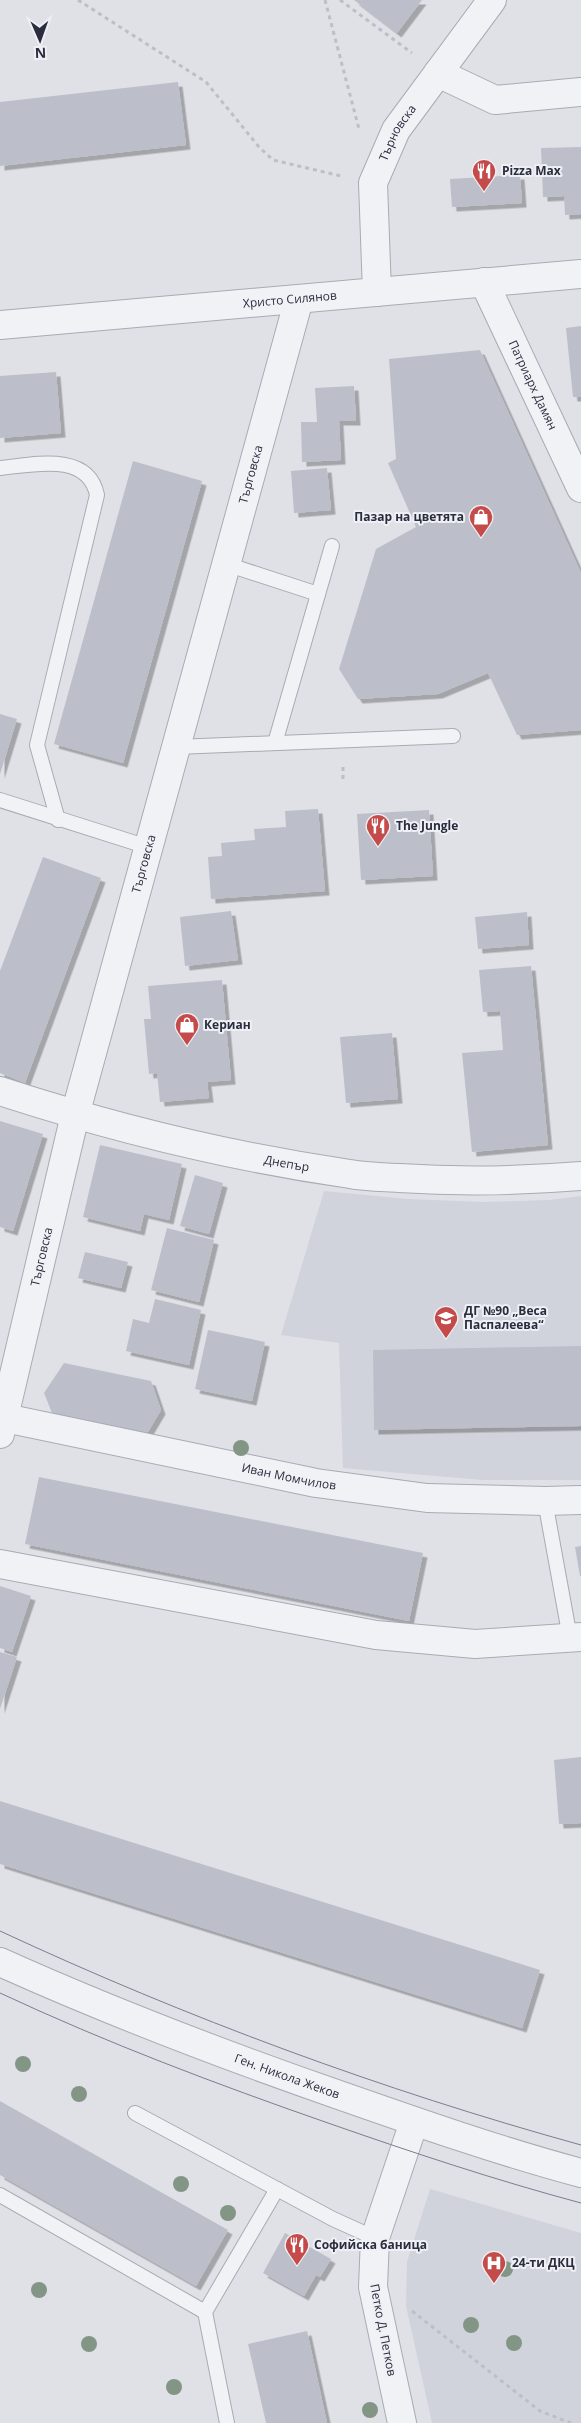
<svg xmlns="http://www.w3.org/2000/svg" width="581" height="2423" viewBox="0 0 581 2423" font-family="'Open Sans',sans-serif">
	<defs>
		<filter id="shadow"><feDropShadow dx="4.5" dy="4.5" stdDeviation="0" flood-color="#0004"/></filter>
	</defs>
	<rect width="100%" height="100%" fill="#dfe1e7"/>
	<g fill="#d1d3dc">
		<path d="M 324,1191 L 408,1199 L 484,1202 L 550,1200 L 581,1196 L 581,1480 L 482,1480 L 343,1468 L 339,1343 L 281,1335 Z"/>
		<path d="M 430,2189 L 581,2233 L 581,2423 L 432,2423 L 406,2306 L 407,2262 Z"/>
	</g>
	<g fill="#bcbfc9" filter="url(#shadow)">
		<path d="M 354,0 L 422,0 L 397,33 Z"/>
		<path d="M 178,82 L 186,145 L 0,166 L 0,102 Z"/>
		<path d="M 581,147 L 581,214 L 565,215 L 564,196 L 543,197 L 541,148 Z"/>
		<path d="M 520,175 L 522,203 L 452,207 L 450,179 Z"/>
		<path d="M 581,326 L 581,397 L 573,397 L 566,328 Z"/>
		<path d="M 480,350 L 581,573 L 581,730 L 517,735 L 488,673 L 438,694 L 358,699 L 339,669 L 376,549 L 416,527 L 388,463 L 396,459 L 389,359 Z"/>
		<path d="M 56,372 L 61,433 L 0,438 L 0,376 Z"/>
		<path d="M 354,386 L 356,421 L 339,421 L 341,460 L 302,462 L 301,422 L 317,422 L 315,388 Z"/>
		<path d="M 133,461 L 202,481 L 123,763 L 54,744 Z"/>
		<path d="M 327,468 L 331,510 L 294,513 L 291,471 Z"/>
		<path d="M 0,714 L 17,719 L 0,774 Z"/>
		<path d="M 318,809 L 325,891 L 211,899 L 208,857 L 222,856 L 221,843 L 255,840 L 254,829 L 286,827 L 285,811 Z"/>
		<path d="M 429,810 L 433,876 L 361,880 L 357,814 Z"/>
		<path d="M 43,857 L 101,878 L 25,1083 L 0,1073 L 0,971 Z"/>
		<path d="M 231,911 L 238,960 L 185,966 L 180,917 Z"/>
		<path d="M 527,912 L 529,945 L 478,949 L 475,917 Z"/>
		<path d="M 531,966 L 548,1145 L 472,1152 L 462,1053 L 503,1050 L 500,1011 L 483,1012 L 479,970 Z"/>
		<path d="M 222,980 L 231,1080 L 207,1082 L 209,1098 L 160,1102 L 157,1073 L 149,1074 L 144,1019 L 151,1019 L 148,986 Z"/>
		<path d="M 392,1033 L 398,1099 L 346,1103 L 340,1037 Z"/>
		<path d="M 0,1121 L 43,1134 L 13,1231 L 0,1227 Z"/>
		<path d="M 100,1145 L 182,1164 L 169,1220 L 144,1214 L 140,1231 L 83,1217 Z"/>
		<path d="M 195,1175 L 223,1183 L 209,1234 L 180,1226 Z"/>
		<path d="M 167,1228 L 214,1240 L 199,1302 L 151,1290 Z"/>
		<path d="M 85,1252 L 128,1262 L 121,1288 L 78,1278 Z"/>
		<path d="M 155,1299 L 201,1310 L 189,1365 L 126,1351 L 133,1319 L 149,1323 Z"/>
		<path d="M 208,1330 L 265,1342 L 252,1401 L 195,1389 Z"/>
		<path d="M 581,1346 L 581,1426 L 374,1430 L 373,1350 Z"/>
		<path d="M 64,1363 L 151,1381 L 161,1410 L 145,1437 L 54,1418 L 44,1393 Z"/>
		<path d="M 39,1477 L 423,1553 L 409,1621 L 25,1544 Z"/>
		<path d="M 581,1546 L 581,1576 L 580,1576 L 575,1547 Z"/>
		<path d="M 0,1586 L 31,1596 L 12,1652 L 0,1648 Z"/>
		<path d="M 0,1652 L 17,1657 L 0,1709 Z"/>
		<path d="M 581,1757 L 581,1823 L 559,1824 L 554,1760 Z"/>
		<path d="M 0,1801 L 540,1970 L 522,2028 L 0,1864 Z"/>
		<path d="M 0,2101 L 228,2230 L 196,2286 L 0,2175 Z"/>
		<path d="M 285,2233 L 331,2259 L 320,2277 L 316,2275 L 304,2296 L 263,2273 Z"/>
		<path d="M 307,2331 L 327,2423 L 266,2423 L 248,2344 Z"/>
	</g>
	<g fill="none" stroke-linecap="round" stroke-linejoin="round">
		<g stroke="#a8abb4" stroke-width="16">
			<g id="service">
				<path d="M 0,468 C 32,465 88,451 97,495 L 37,745 L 58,820"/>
				<path d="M 226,564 L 318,594"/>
				<path d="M 275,743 L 332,546"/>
				<path d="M 176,747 L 453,736"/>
				<path d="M 0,800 L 148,847"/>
				<path d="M 545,1501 L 570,1638"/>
				<path d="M 135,2113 L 333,2219 L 375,2238"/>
				<path d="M 0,2195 L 205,2312"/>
				<path d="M 227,2423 L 205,2312 L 277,2189"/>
			</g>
		</g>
		<g stroke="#a8abb4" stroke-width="30">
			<g id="minor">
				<path d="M 438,73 L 495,100 L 581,92"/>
				<path id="s1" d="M 484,282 L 581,488"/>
				<path id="s2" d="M 377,292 L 373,183 L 396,130 L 492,0"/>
				<path id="s3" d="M 0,1091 C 114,1128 232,1157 350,1174 C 366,1177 383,1177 399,1178 C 460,1182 520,1181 581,1176"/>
				<path id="s4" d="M 0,1417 L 316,1483 L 427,1498 L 545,1501 L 581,1500"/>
				<path id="s5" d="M 0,1434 L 75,1115 L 299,299"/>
				<path d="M 0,1564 L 376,1635 L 475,1644 L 581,1637"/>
				<path d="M 402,2423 L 373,2287 L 375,2238 L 414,2122"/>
			</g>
		</g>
		<g stroke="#a8abb4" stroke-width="30">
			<g id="tertiary">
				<path id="s6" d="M 0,325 L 581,274"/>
				<path id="s7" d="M 0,1962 C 111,2012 224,2055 339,2095 C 419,2123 499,2151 581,2173"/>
			</g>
		</g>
		<g stroke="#bdbfc6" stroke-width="3" stroke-dasharray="4 4" stroke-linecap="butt">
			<path d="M 78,0 L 206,82 L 259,147 L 273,160 L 341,176"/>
			<path d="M 325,0 L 359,129"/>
			<path d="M 340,0 L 412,53"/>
			<path d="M 343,767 L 343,783"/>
			<path d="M 412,2311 L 540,2411 L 571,2423"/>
		</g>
		<use href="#service" stroke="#f1f2f6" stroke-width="14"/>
		<use href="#minor" stroke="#f1f2f6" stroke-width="28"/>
		<use href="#tertiary" stroke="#f1f2f6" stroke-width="28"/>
		<g stroke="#797e90" stroke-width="1">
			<path d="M 0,1931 C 187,2018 382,2090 581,2145"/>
			<path d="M 0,1993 C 107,2043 216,2084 328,2123 C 411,2152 495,2180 581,2203"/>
		</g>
	</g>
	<g fill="#839686">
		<circle cx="241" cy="1448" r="8"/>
		<circle cx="23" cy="2064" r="8"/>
		<circle cx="79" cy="2094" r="8"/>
		<circle cx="181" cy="2184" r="8"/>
		<circle cx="228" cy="2213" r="8"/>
		<circle cx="505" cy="2269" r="8"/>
		<circle cx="39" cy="2290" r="8"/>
		<circle cx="471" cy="2325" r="8"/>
		<circle cx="514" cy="2343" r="8"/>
		<circle cx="89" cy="2344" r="8"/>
		<circle cx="174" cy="2387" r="8"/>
		<circle cx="370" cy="2410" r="8"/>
	</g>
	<defs>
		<g id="restaurant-pin" transform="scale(1.25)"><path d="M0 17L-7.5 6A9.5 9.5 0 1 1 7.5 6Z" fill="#c54b4b" stroke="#eef0f5"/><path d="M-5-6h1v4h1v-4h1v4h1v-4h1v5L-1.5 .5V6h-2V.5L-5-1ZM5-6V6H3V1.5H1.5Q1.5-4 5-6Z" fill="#fff"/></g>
		<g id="shop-pin" transform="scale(1.25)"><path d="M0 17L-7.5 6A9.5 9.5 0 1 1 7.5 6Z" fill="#c54b4b" stroke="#eef0f5"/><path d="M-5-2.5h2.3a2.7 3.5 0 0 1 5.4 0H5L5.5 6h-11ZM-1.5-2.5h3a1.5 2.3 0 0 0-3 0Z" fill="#fff"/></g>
		<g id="school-pin" transform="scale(1.25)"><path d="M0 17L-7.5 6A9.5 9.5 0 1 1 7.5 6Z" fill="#c54b4b" stroke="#eef0f5"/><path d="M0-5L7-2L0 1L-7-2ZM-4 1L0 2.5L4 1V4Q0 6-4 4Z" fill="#fff"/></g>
		<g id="hospital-pin" transform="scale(1.25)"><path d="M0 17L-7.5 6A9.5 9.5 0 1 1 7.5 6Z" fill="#c54b4b" stroke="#eef0f5"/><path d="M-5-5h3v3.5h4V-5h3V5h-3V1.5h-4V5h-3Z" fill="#fff"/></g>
	</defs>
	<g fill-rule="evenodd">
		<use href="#restaurant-pin" x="484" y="171"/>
		<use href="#shop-pin" x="481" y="517"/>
		<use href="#restaurant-pin" x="378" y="826"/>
		<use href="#shop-pin" x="187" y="1025"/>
		<use href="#school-pin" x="446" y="1318"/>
		<use href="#restaurant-pin" x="297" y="2245"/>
		<use href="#hospital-pin" x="494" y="2263"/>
	</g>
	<g text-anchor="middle" stroke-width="4" stroke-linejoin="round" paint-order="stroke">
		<g font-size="12" fill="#292d3d" stroke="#eef0f5">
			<text dy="4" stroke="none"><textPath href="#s2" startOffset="165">Търновска</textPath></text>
			<text dy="4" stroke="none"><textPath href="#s6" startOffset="291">Христо Силянов</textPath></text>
			<text dy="4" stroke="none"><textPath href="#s1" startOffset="114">Патриарх Дамян</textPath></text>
			<text dy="4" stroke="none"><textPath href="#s5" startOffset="992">Търговска</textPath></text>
			<text dy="4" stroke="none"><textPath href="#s5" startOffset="588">Търговска</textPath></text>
			<text dy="4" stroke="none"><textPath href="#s3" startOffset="296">Днепър</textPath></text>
			<text dy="4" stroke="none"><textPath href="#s5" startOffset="182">Търговска</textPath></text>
			<text dy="4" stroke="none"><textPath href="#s4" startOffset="295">Иван Момчилов</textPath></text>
			<text dy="4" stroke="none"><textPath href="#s7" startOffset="309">Ген. Никола Жеков</textPath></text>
			<text transform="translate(383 2330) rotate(79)" y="4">Петко Д. Петков</text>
		</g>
		<g font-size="12" font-weight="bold" fill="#292d3d" stroke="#eef0f5" text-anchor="start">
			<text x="502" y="175">Pizza Max</text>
			<text x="464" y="521" text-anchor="end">Пазар на цветята</text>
			<text x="396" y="830">The Jungle</text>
			<text x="204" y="1029">Кериан</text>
			<text x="464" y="1315">ДГ №90 „Веса<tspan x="464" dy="14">Паспалеева“</tspan></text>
			<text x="314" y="2249">Софийска баница</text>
			<text x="512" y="2267">24-ти ДКЦ</text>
		</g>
	</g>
	<g transform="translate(40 40) rotate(178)" stroke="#eef0f5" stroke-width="4" paint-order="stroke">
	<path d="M0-4L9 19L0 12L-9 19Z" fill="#292d3d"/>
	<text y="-8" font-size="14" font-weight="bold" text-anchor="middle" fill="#292d3d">N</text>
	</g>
</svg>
